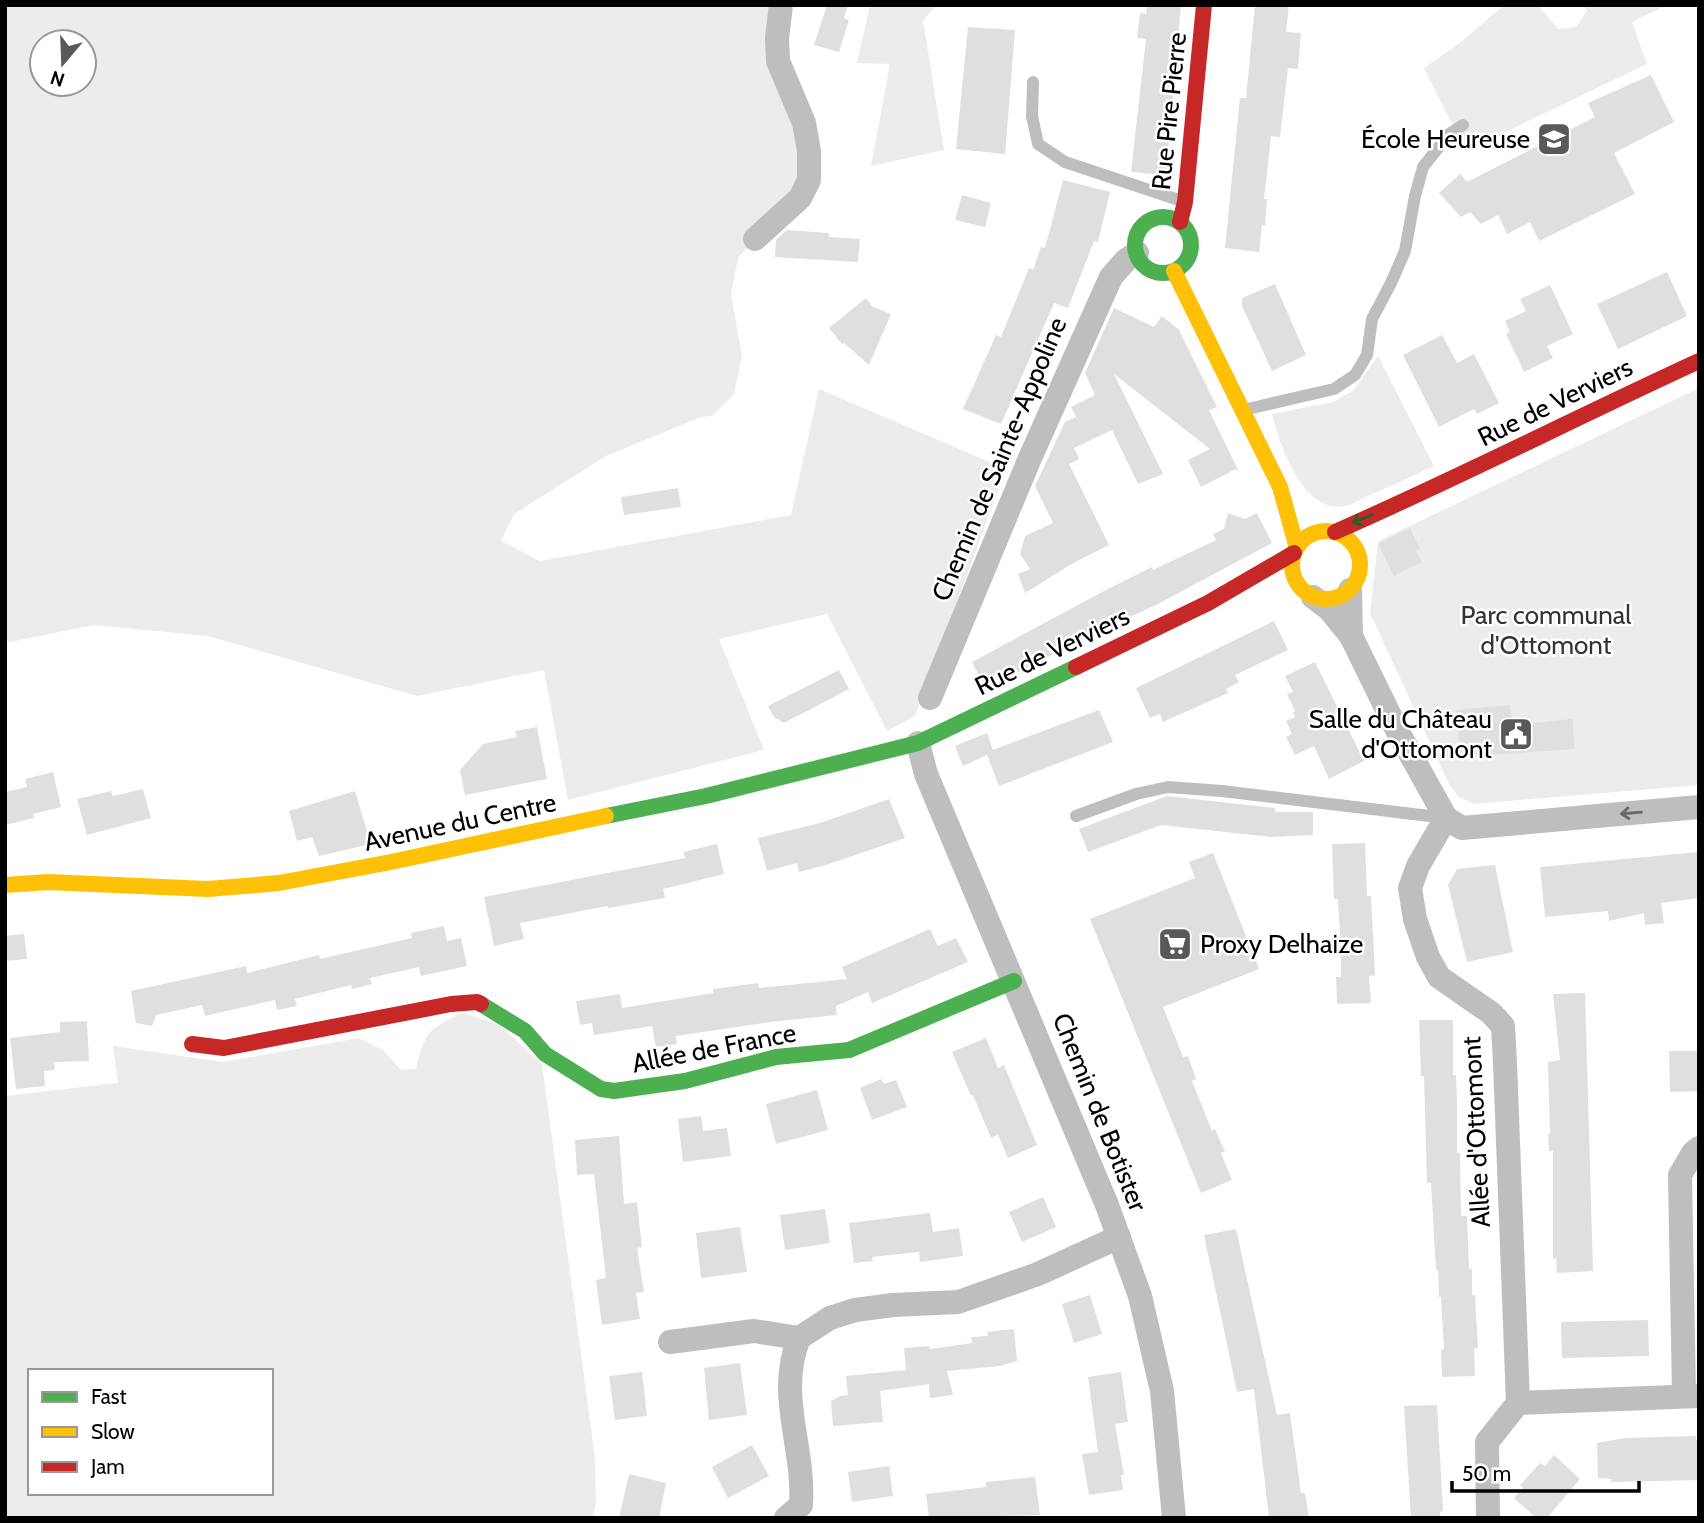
<svg xmlns="http://www.w3.org/2000/svg" width="1704" height="1523" viewBox="0 0 1704 1523" font-family="Cabin,sans-serif">
	<rect width="100%" height="100%" fill="#fff"/>
	<g fill="#ececec" fill-rule="evenodd">
		<path d="M 5,5 L 776,5 L 801,171 L 780,209 L 738,258 L 731,295 L 742,356 L 734,394 L 712,416 L 701,417 L 606,456 L 514,514 L 501,541 L 540,561 L 791,515 L 819,389 L 1006,469 L 915,716 L 887,731 L 827,614 L 719,639 L 764,750 L 568,800 L 544,670 L 417,696 L 208,636 L 94,625 L 5,643 ZM 42,42 L 84,42 L 84,84 L 42,84 Z"/>
		<path d="M 870,5 L 936,5 L 923,21 L 944,150 L 871,166 L 890,64 L 857,63 Z"/>
		<path d="M 1504,5 L 1538,5 L 1558,29 L 1576,27 L 1587,11 L 1584,5 L 1667,5 L 1632,22 L 1647,64 L 1466,151 L 1424,68 L 1461,42 Z"/>
		<path d="M 1378,356 L 1434,466 C 1411,477 1389,487 1365,497 C 1359,500 1352,505 1346,506 C 1303,515 1280,445 1272,414 L 1333,402 L 1353,391 Z"/>
		<path d="M 1699,388 L 1699,785 L 1474,804 L 1459,797 L 1449,784 L 1370,613 L 1378,541 Z"/>
		<path d="M 462,1013 L 498,1024 L 542,1064 L 595,1458 L 596,1503 L 593,1518 L 5,1518 L 5,1096 L 118,1083 L 113,1046 L 223,1062 L 359,1038 L 383,1050 L 401,1070 L 416,1069 C 425,1032 428,1029 462,1013 ZM 30,1371 L 271,1371 L 271,1493 L 30,1493 Z"/>
	</g>
	<g fill="#dfdfdf">
		<path d="M 827,5 L 848,5 L 844,18 L 849,20 L 839,52 L 814,45 Z"/>
		<path d="M 1147,5 L 1181,5 L 1166,175 L 1131,172 L 1146,39 L 1137,38 L 1140,13 L 1146,14 Z"/>
		<path d="M 1255,5 L 1289,5 L 1286,32 L 1301,33 L 1298,69 L 1288,68 L 1280,137 L 1271,136 L 1264,199 L 1267,199 L 1265,226 L 1262,225 L 1259,252 L 1225,248 L 1240,98 L 1246,98 Z"/>
		<path d="M 968,27 L 1015,30 L 1005,154 L 956,149 Z"/>
		<path d="M 1651,75 L 1674,122 L 1614,153 L 1635,194 L 1539,241 L 1530,222 L 1507,234 L 1498,215 L 1481,224 L 1470,212 L 1461,217 L 1439,193 L 1460,174 L 1467,182 L 1595,117 L 1588,103 Z"/>
		<path d="M 1063,180 L 1110,192 L 1098,242 L 1094,241 L 1068,308 L 1054,303 L 1001,424 L 963,409 L 996,335 L 1001,337 L 1029,268 L 1033,270 L 1041,247 L 1045,248 Z"/>
		<path d="M 962,195 L 991,203 L 985,227 L 955,220 Z"/>
		<path d="M 787,230 L 829,233 L 829,237 L 860,239 L 858,262 L 775,257 L 776,240 Z"/>
		<path d="M 1667,272 L 1687,316 L 1618,349 L 1597,304 Z"/>
		<path d="M 1275,284 L 1306,355 L 1272,371 L 1242,306 L 1242,298 Z"/>
		<path d="M 1550,285 L 1573,334 L 1547,346 L 1553,358 L 1524,372 L 1506,334 L 1510,332 L 1505,321 L 1526,311 L 1520,299 Z"/>
		<path d="M 866,298 L 873,307 L 891,314 L 869,365 L 844,343 L 842,344 L 829,328 Z"/>
		<path d="M 1114,308 L 1154,327 L 1162,316 L 1179,330 L 1217,407 L 1209,410 L 1239,472 L 1236,469 L 1201,487 L 1188,460 L 1210,449 L 1114,374 L 1163,474 L 1138,484 L 1112,430 L 1074,448 L 1079,459 L 1069,464 L 1109,545 L 1075,562 L 1025,593 L 1018,574 L 1030,569 L 1020,554 L 1025,536 L 1053,523 L 1035,486 L 1065,422 L 1076,417 L 1071,407 L 1095,395 L 1085,373 Z"/>
		<path d="M 1442,335 L 1457,363 L 1474,354 L 1499,403 L 1477,414 L 1474,409 L 1439,427 L 1403,355 Z"/>
		<path d="M 678,488 L 681,507 L 624,515 L 621,497 Z"/>
		<path d="M 1228,513 L 1245,519 L 1257,513 L 1272,543 L 1154,606 L 1097,632 L 1015,674 L 1012,667 L 982,682 L 972,662 L 1102,592 L 1152,567 L 1153,570 L 1216,540 L 1213,534 L 1224,529 Z"/>
		<path d="M 1410,528 L 1420,549 L 1416,551 L 1422,562 L 1394,576 L 1378,544 Z"/>
		<path d="M 1274,621 L 1288,650 L 1235,675 L 1239,682 L 1226,689 L 1228,693 L 1163,722 L 1160,714 L 1150,718 L 1136,688 Z"/>
		<path d="M 1315,662 L 1364,761 L 1329,779 L 1314,746 L 1295,755 L 1286,737 L 1292,734 L 1286,721 L 1295,717 L 1293,712 L 1295,711 L 1287,694 L 1293,692 L 1285,676 Z"/>
		<path d="M 839,670 L 849,689 L 784,723 L 774,717 L 768,706 Z"/>
		<path d="M 1510,705 L 1512,719 L 1525,718 L 1525,724 L 1572,719 L 1575,749 L 1460,757 L 1456,710 Z"/>
		<path d="M 1099,710 L 1113,742 L 999,786 L 987,755 L 963,766 L 955,746 L 987,733 L 993,750 Z"/>
		<path d="M 537,727 L 547,779 L 465,795 L 460,770 L 483,744 L 517,737 L 515,731 Z"/>
		<path d="M 53,772 L 61,807 L 33,814 L 34,818 L 5,825 L 5,792 L 27,787 L 25,779 Z"/>
		<path d="M 143,789 L 151,818 L 87,835 L 77,799 L 111,791 L 113,796 Z"/>
		<path d="M 355,791 L 371,844 L 319,856 L 312,837 L 297,841 L 289,811 Z"/>
		<path d="M 1167,796 L 1275,808 L 1275,812 L 1313,812 L 1313,835 L 1271,837 L 1161,825 L 1088,852 L 1079,829 Z"/>
		<path d="M 889,799 L 905,838 L 826,865 L 799,872 L 797,863 L 767,871 L 758,838 L 820,823 Z"/>
		<path d="M 1365,843 L 1367,896 L 1371,896 L 1375,975 L 1369,976 L 1371,1003 L 1337,1004 L 1336,977 L 1341,977 L 1341,951 L 1338,899 L 1334,899 L 1332,844 Z"/>
		<path d="M 717,844 L 724,874 L 663,889 L 665,898 L 608,908 L 607,906 L 520,923 L 524,939 L 494,946 L 484,897 L 685,858 L 683,852 Z"/>
		<path d="M 1699,852 L 1699,898 L 1661,903 L 1664,923 L 1645,925 L 1644,913 L 1609,921 L 1608,911 L 1545,917 L 1540,867 Z"/>
		<path d="M 1213,853 L 1259,969 L 1163,1007 L 1183,1057 L 1188,1056 L 1196,1079 L 1192,1081 L 1212,1131 L 1215,1129 L 1225,1152 L 1221,1153 L 1232,1180 L 1201,1193 L 1090,919 L 1195,878 L 1189,862 Z"/>
		<path d="M 1495,865 L 1513,952 L 1467,962 L 1448,885 L 1457,869 Z"/>
		<path d="M 444,926 L 447,941 L 461,938 L 467,966 L 421,976 L 419,967 L 370,978 L 372,984 L 352,989 L 351,985 L 295,999 L 297,1006 L 277,1010 L 275,1000 L 205,1016 L 202,1005 L 156,1015 L 152,1026 L 136,1023 L 131,991 L 246,966 L 247,973 L 319,955 L 320,959 L 412,938 L 411,933 Z"/>
		<path d="M 930,929 L 938,946 L 956,938 L 968,962 L 872,1003 L 868,992 L 836,1006 L 837,1015 L 770,1022 L 676,1036 L 677,1044 L 656,1047 L 652,1026 L 594,1035 L 592,1023 L 580,1025 L 576,1001 L 620,994 L 622,1008 L 713,993 L 713,989 L 758,983 L 759,988 L 847,979 L 842,967 Z"/>
		<path d="M 24,934 L 27,959 L 5,961 L 5,936 Z"/>
		<path d="M 1585,993 L 1593,1271 L 1557,1273 L 1556,1258 L 1553,1259 L 1553,1151 L 1549,1151 L 1548,1134 L 1550,1134 L 1548,1062 L 1560,1060 L 1553,994 Z"/>
		<path d="M 1419,1020 L 1453,1020 L 1453,1075 L 1456,1075 L 1457,1101 L 1457,1153 L 1460,1153 L 1461,1216 L 1467,1216 L 1469,1269 L 1472,1269 L 1472,1295 L 1475,1295 L 1478,1348 L 1474,1349 L 1475,1376 L 1442,1377 L 1441,1350 L 1444,1349 L 1441,1297 L 1439,1297 L 1438,1270 L 1436,1270 L 1431,1183 L 1427,1183 L 1424,1076 L 1421,1076 Z"/>
		<path d="M 87,1021 L 89,1061 L 54,1062 L 55,1070 L 44,1071 L 45,1086 L 16,1089 L 10,1038 L 60,1032 L 60,1022 Z"/>
		<path d="M 986,1038 L 998,1068 L 1004,1065 L 1037,1145 L 1008,1158 L 998,1135 L 991,1138 L 973,1095 L 971,1096 L 952,1052 Z"/>
		<path d="M 1669,1051 L 1699,1051 L 1699,1091 L 1670,1092 Z"/>
		<path d="M 881,1079 L 884,1084 L 896,1080 L 907,1107 L 872,1120 L 860,1088 Z"/>
		<path d="M 817,1090 L 828,1130 L 776,1144 L 766,1104 Z"/>
		<path d="M 701,1116 L 703,1131 L 727,1128 L 731,1156 L 683,1162 L 678,1119 Z"/>
		<path d="M 619,1136 L 624,1204 L 637,1202 L 642,1247 L 637,1248 L 644,1292 L 636,1293 L 640,1319 L 602,1325 L 596,1280 L 606,1278 L 594,1174 L 577,1175 L 575,1140 Z"/>
		<path d="M 1043,1197 L 1056,1227 L 1022,1242 L 1009,1212 Z"/>
		<path d="M 825,1209 L 830,1243 L 785,1250 L 780,1215 Z"/>
		<path d="M 930,1213 L 933,1232 L 959,1228 L 963,1256 L 920,1262 L 919,1252 L 872,1257 L 873,1261 L 854,1263 L 849,1223 Z"/>
		<path d="M 740,1227 L 747,1272 L 701,1278 L 696,1233 Z"/>
		<path d="M 1236,1229 L 1277,1415 L 1290,1413 L 1301,1493 L 1305,1493 L 1309,1518 L 1269,1518 L 1254,1389 L 1237,1392 L 1204,1235 Z"/>
		<path d="M 1090,1295 L 1102,1334 L 1074,1343 L 1062,1304 Z"/>
		<path d="M 1648,1320 L 1649,1356 L 1562,1358 L 1561,1322 Z"/>
		<path d="M 1014,1329 L 1017,1361 L 1000,1366 L 947,1371 L 953,1395 L 930,1398 L 929,1384 L 880,1391 L 883,1422 L 833,1426 L 831,1401 L 840,1396 L 848,1395 L 846,1376 L 906,1370 L 904,1348 L 929,1346 L 930,1349 L 972,1343 L 971,1337 L 988,1336 L 987,1332 Z"/>
		<path d="M 740,1363 L 747,1415 L 709,1420 L 704,1368 Z"/>
		<path d="M 642,1372 L 647,1416 L 615,1420 L 609,1376 Z"/>
		<path d="M 1121,1372 L 1128,1422 L 1115,1424 L 1124,1475 L 1121,1475 L 1123,1490 L 1089,1495 L 1082,1454 L 1098,1452 L 1088,1377 Z"/>
		<path d="M 1437,1405 L 1443,1511 L 1440,1512 L 1440,1518 L 1411,1518 L 1404,1406 Z"/>
		<path d="M 1696,1436 L 1696,1439 L 1699,1439 L 1699,1480 L 1611,1482 L 1611,1479 L 1598,1478 L 1597,1443 L 1625,1438 Z"/>
		<path d="M 752,1445 L 769,1476 L 728,1498 L 712,1467 Z"/>
		<path d="M 1554,1455 L 1580,1479 L 1547,1518 L 1536,1518 L 1514,1498 L 1523,1488 L 1520,1485 L 1540,1463 L 1545,1466 Z"/>
		<path d="M 889,1466 L 893,1496 L 852,1502 L 848,1472 Z"/>
		<path d="M 629,1474 L 666,1483 L 659,1518 L 619,1518 Z"/>
		<path d="M 1035,1477 L 1040,1515 L 929,1518 L 926,1494 L 986,1487 L 986,1482 Z"/>
	</g>
	<g fill="none" stroke-linecap="round" stroke-linejoin="round">
		<g stroke="#bebebe" stroke-width="12">
			<path d="M 1033,82 L 1032,116 L 1038,144 L 1065,162 L 1182,201"/>
			<path d="M 1243,410 L 1334,389 L 1355,375 L 1367,355 L 1372,319 L 1391,283 L 1405,251 L 1415,196 L 1423,167 L 1449,134 L 1463,125"/>
			<path d="M 1076,816 L 1136,794 L 1168,787 L 1222,791 L 1446,818"/>
		</g>
		<g stroke="#bebebe" stroke-width="24">
			<path d="M 755,239 L 800,198 L 809,180 L 809,151 L 804,123 L 778,61 L 777,38 L 781,5"/>
			<path d="M 1350,590 L 1351,636"/>
			<path d="M 1313,597 L 1329,609 L 1351,636 L 1398,732 L 1446,818 L 1462,828 L 1699,807"/>
			<path d="M 930,698 L 1030,458 L 1111,277 L 1126,260 L 1137,253"/>
			<path d="M 918,743 L 926,774 L 1107,1205 L 1140,1296 L 1162,1391 L 1174,1518"/>
			<path d="M 1446,818 L 1418,866 L 1410,888 L 1415,919 L 1428,957 L 1439,977 L 1491,1013 L 1503,1026 L 1505,1063 L 1518,1403 L 1487,1442 L 1488,1518"/>
			<path d="M 670,1342 L 754,1331 L 799,1338"/>
			<path d="M 1684,1396 L 1680,1175 L 1693,1153 L 1699,1148"/>
			<path d="M 1518,1403 L 1699,1396"/>
			<path d="M 786,1518 L 801,1505 C 805,1447 776,1395 799,1338 L 830,1318 L 855,1310 L 893,1305 L 958,1302 L 1038,1274 L 1119,1237"/>
		</g>
		<g stroke="#4caf50" stroke-width="16">
			<circle cx="1163" cy="245" r="28"/>
			<path d="M 606,816 L 706,796 L 918,743 L 1076,667"/>
			<path d="M 481,1004 L 525,1031 L 545,1054 L 601,1089 L 614,1091 L 685,1081 L 776,1057 L 849,1050 L 1014,981"/>
		</g>
		<g stroke="#ffc107" stroke-width="16">
			<path d="M 1174,271 L 1280,487 L 1297,548"/>
			<circle cx="1326" cy="565" r="34"/>
			<path d="M 5,885 L 48,882 L 208,889 L 279,883 L 391,862 L 606,816"/>
		</g>
		<g stroke="#c62828" stroke-width="16">
			<path d="M 1180,222 L 1185,202 L 1204,5"/>
			<path d="M 1335,532 C 1458,478 1577,417 1699,361"/>
			<path d="M 1076,667 L 1208,603 L 1294,553"/>
			<path d="M 192,1044 L 224,1048 L 451,1004 L 477,1002 L 481,1004"/>
		</g>
	</g>
	<defs><path id="oneway-shaft" d="M-6 0H5M1.5-3L5.5 0L1.5 3" fill="none" stroke-width="1.6" stroke-linecap="round" stroke-linejoin="round" transform="scale(1.75)"/></defs>
	<use stroke="#2a602c" href="#oneway-shaft" transform="translate(1362 519) rotate(157)"/>
	<use stroke="#686868" href="#oneway-shaft" transform="translate(1631 813) rotate(175)"/>
	<defs>
		<g id="school-square" transform="scale(1.75)"><rect x="-9" y="-9" width="18" height="18" rx="4" fill="#595959" stroke="#fff"/><path d="M0-5L7-2L0 1L-7-2ZM-4 1L0 2.5L4 1V4Q0 6-4 4Z" fill="#fff"/></g>
		<g id="civic-square" transform="scale(1.75)"><rect x="-9" y="-9" width="18" height="18" rx="4" fill="#595959" stroke="#fff"/><path d="M-.6-6.5H3V-4.5H.6V-3L4-1V1h2V6H-6V1h2V-1L-.6-3ZM-1.2 2.5V6h2.4V2.5Z" fill="#fff"/></g>
		<g id="supermarket-square" transform="scale(1.75)"><rect x="-9" y="-9" width="18" height="18" rx="4" fill="#595959" stroke="#fff"/><path d="M-6-5.5h2.5l.6 2H6L4.5 2H-2.5L-4.4-4H-6ZM-1.5 3.2a1.3 1.3 0 1 0 .1 0ZM3 3.2a1.3 1.3 0 1 0 .1 0Z" fill="#fff"/></g>
	</defs>
	<g fill-rule="evenodd">
		<use href="#school-square" x="1554" y="139"/>
		<use href="#civic-square" x="1516" y="734"/>
		<use href="#supermarket-square" x="1175" y="944"/>
	</g>
	<g text-anchor="middle" stroke-width="5" stroke-linejoin="round" paint-order="stroke">
		<g font-size="26" fill="#000" stroke="#fff">
			<text transform="translate(1169 111) rotate(-84)" y="9">Rue Pire Pierre</text>
			<text transform="translate(1555 402) rotate(-26)" y="9">Rue de Verviers</text>
			<text transform="translate(999 459) rotate(-67)" y="9">Chemin de Sainte-Appoline</text>
			<text transform="translate(1052 651) rotate(-26)" y="9">Rue de Verviers</text>
			<text transform="translate(460 822) rotate(-12)" y="9">Avenue du Centre</text>
			<text transform="translate(714 1048) rotate(-11)" y="9">Allée de France</text>
			<text transform="translate(1100 1112) rotate(68)" y="9">Chemin de Botister</text>
			<text transform="translate(1476 1132) rotate(-93)" y="9">Allée d'Ottomont</text>
		</g>
		<g font-size="26" fill="#000" stroke="#fff" text-anchor="end">
			<text x="1530" y="148">École Heureuse</text>
			<text x="1492" y="728">Salle du Château<tspan x="1492" dy="30">d'Ottomont</tspan></text>
			<text x="1200" y="953" text-anchor="start">Proxy Delhaize</text>
		</g>
		<g font-size="26" fill="#333" stroke="#fff">
			<text x="1546" y="624">Parc communal<tspan x="1546" dy="30">d'Ottomont</tspan></text>
		</g>
	</g>
	<rect width="1704" height="1523" fill="none" stroke="#000000" stroke-width="14"/>
	<rect x="28" y="1369" width="245" height="126" fill="#ffffff" stroke="#999999" stroke-width="2"/>
	<rect x="42" y="1392" width="35" height="10" fill="#4caf50" stroke="#999999" stroke-width="2"/>
	<text x="91" y="1404" font-size="21" fill="#000000">Fast</text>
	<rect x="42" y="1427" width="35" height="10" fill="#ffc107" stroke="#999999" stroke-width="2"/>
	<text x="91" y="1439" font-size="21" fill="#000000">Slow</text>
	<rect x="42" y="1462" width="35" height="10" fill="#c62828" stroke="#999999" stroke-width="2"/>
	<text x="91" y="1474" font-size="21" fill="#000000">Jam</text>
	<g transform="translate(63 63) rotate(199)"><circle r="33" fill="#ffffff" stroke="#999999" stroke-width="2"/>
	<path d="M0-5L12 26L0 18L-12 26Z" fill="#595959"/>
	<text y="-10" font-size="19" font-weight="bold" text-anchor="middle" fill="#000000">N</text>
	</g>
	<path d="M1452 1481v10h187v-10" fill="none" stroke="#000000" stroke-width="3.5"/>
	<text x="1462" y="1481" font-size="21" fill="#000000" stroke="#ffffff" stroke-width="5" paint-order="stroke">50 m</text>
</svg>
